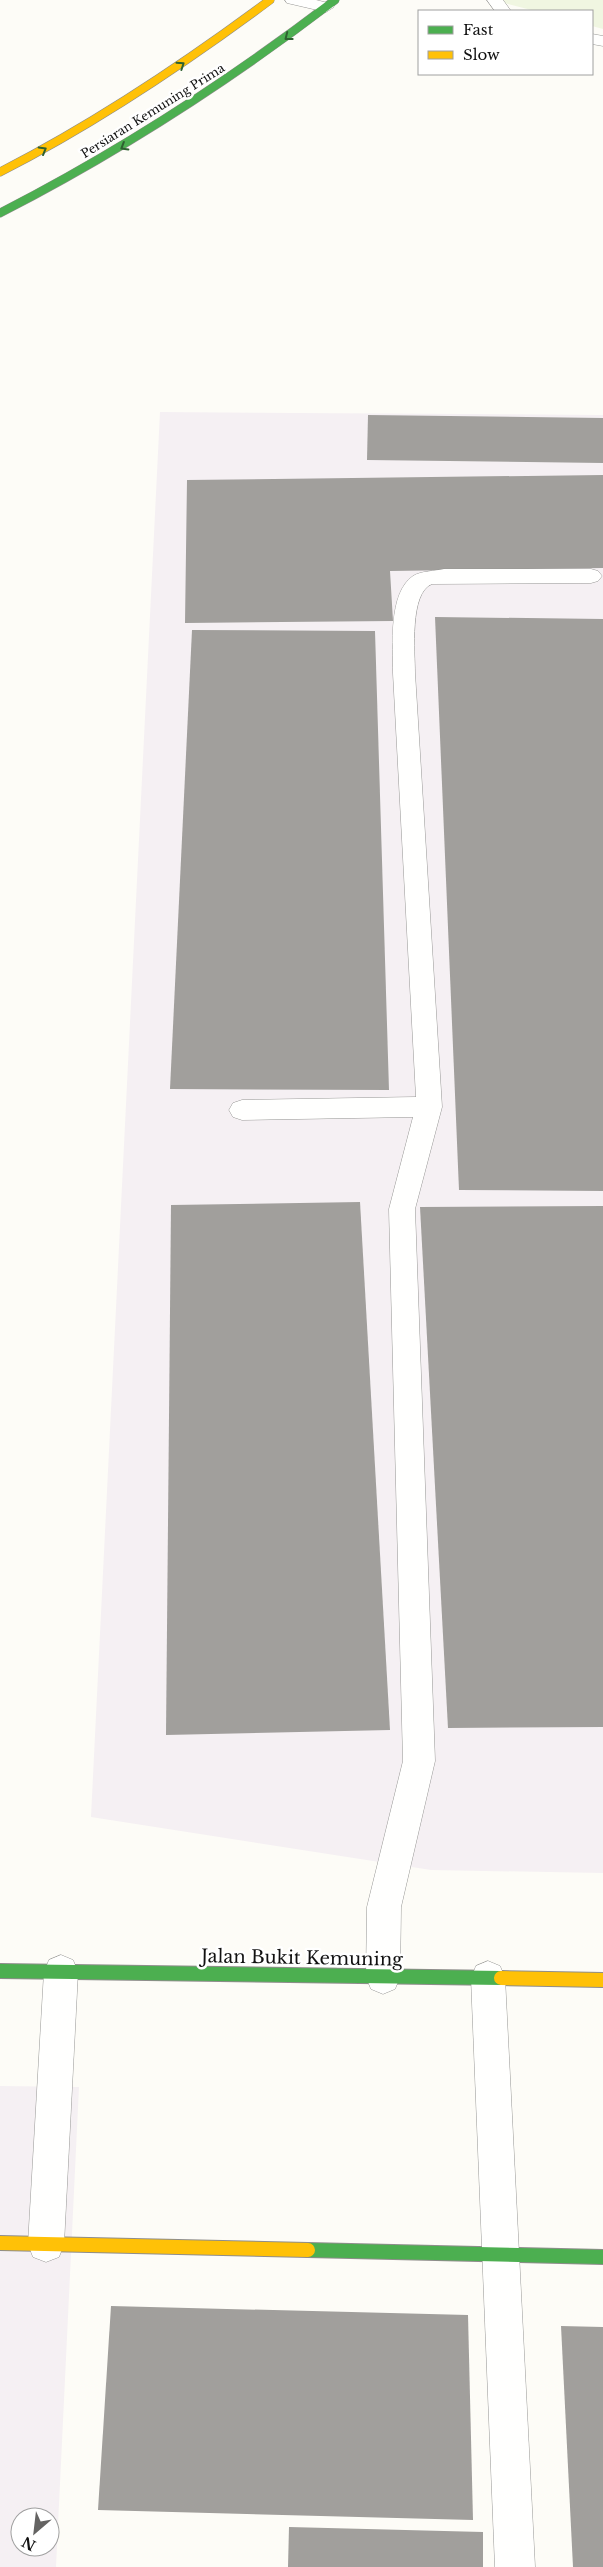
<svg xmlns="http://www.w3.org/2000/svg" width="603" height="2567" viewBox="0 0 603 2567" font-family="'Libre Baskerville',serif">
	<rect width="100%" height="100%" fill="#fdfcf7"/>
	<g fill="#f5f0f3" fill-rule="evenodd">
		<path d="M 160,412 L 603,415 L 603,1873 L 431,1870 L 91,1817 Z"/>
		<path d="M 0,2086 L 79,2087 L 56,2567 L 0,2567 ZM 20,2517 L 50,2517 L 50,2547 L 20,2547 Z"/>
	</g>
	<path fill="#f0f6e1" d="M 492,0 L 603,0 L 603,29 L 592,26 L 592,11 L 535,11 Z"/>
	<g fill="#a19f9c">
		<path d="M 368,415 L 603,418 L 603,463 L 367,460 Z"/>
		<path d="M 603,475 L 603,568 L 390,571 L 393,621 L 185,623 L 187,480 Z"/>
		<path d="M 435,617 L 603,619 L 603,1191 L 459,1190 Z"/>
		<path d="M 192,630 L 375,631 L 389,1090 L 170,1089 Z"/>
		<path d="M 360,1202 L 390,1730 L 166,1735 L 171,1205 Z"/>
		<path d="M 603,1206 L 603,1727 L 448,1728 L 420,1207 Z"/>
		<path d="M 111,2306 L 468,2315 L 473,2520 L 98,2510 Z"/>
		<path d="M 561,2326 L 603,2327 L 603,2567 L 573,2567 Z"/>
		<path d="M 289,2527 L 483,2532 L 483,2567 L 288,2567 Z"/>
	</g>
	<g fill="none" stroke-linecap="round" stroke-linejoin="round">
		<g stroke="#979795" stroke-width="1">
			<g id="lane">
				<path d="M 487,0 L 503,0 L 511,11 L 495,11 Z"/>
				<path d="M 592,34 L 603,36 L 603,46 L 592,44 Z"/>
				<path d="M 444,569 L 591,569 L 598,571 L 602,576 L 598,581 L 591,583 L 432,584 C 409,593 415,653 415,673 L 442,1107 L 415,1209 L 435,1761 L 401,1907 L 400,1977 L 395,1989 L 383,1994 L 371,1989 L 366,1977 L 367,1907 L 403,1761 L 389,1209 L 413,1117 L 242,1120 L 233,1117 L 229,1110 L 233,1103 L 242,1100 L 416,1097 L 393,673 C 393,647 388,593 413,576 C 421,571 435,571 444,569 Z"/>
			</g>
		</g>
		<g stroke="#979795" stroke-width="1">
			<g id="street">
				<path d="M 285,0 L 316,0 L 332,4 L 334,7 L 326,12 L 287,3 Z"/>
				<path d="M 61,1955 L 73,1960 L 78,1972 L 64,2244 L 59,2257 L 46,2262 L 33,2257 L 28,2244 L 44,1972 L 49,1960 Z"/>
				<path d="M 488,1961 L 500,1966 L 505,1978 L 535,2567 L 495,2567 L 471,1978 L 476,1966 Z"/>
			</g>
		</g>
		<g stroke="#8e8d8b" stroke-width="9">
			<path id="fast-far1" d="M 0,213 C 119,152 229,81 335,0"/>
		</g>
		<g stroke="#8e8d8b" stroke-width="16">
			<g id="fast">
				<path d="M 0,1971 L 501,1978"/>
				<path d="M 308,2250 L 603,2257"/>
			</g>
		</g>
		<g stroke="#8e8d8b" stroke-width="9">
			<path id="slow-far1" d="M 0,172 C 96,123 184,64 270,0"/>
		</g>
		<g stroke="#8e8d8b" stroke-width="16">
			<g id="slow">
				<path d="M 501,1978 L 603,1980"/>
				<path d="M 0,2243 L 308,2250"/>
			</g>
		</g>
		<use href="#lane" fill="#fffffe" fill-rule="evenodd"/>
		<use href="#street" fill="#fffffe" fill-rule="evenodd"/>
		<use href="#fast-far1" stroke="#4caf50" stroke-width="8"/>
		<use href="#fast" stroke="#4caf50" stroke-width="14"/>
		<use href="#slow-far1" stroke="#ffc107" stroke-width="8"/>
		<use href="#slow" stroke="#ffc107" stroke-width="14"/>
	</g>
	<defs><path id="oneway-chevron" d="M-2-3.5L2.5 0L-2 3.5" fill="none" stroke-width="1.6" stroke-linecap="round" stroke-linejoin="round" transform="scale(1.25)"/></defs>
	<g stroke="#2e6030">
		<use href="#oneway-chevron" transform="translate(288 37) rotate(142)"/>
		<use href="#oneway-chevron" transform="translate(181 65) rotate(-34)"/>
		<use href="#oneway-chevron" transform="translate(124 147) rotate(149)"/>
		<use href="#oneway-chevron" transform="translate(43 150) rotate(-30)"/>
	</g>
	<g text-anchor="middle" stroke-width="5" stroke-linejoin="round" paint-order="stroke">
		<g font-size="12" fill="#111" stroke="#fff">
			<text transform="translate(153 111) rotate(-32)" y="4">Persiaran Kemuning Prima</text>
		</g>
		<g font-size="18" fill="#111" stroke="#fff">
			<text transform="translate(302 1958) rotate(1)" y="6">Jalan Bukit Kemuning</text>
		</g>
	</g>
	<rect x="418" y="10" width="175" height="65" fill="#ffffff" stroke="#a0a0a0"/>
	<rect x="428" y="26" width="25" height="8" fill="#4caf50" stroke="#a0a0a0"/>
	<text x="463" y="35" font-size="15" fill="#111111">Fast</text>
	<rect x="428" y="51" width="25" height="8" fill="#ffc107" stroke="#a0a0a0"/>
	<text x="463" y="60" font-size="15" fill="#111111">Slow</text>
	<g transform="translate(35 2532) rotate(208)"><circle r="24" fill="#ffffff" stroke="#a0a0a0"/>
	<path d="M0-4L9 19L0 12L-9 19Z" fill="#646362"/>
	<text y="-8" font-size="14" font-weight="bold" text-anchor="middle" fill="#111111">N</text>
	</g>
</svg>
